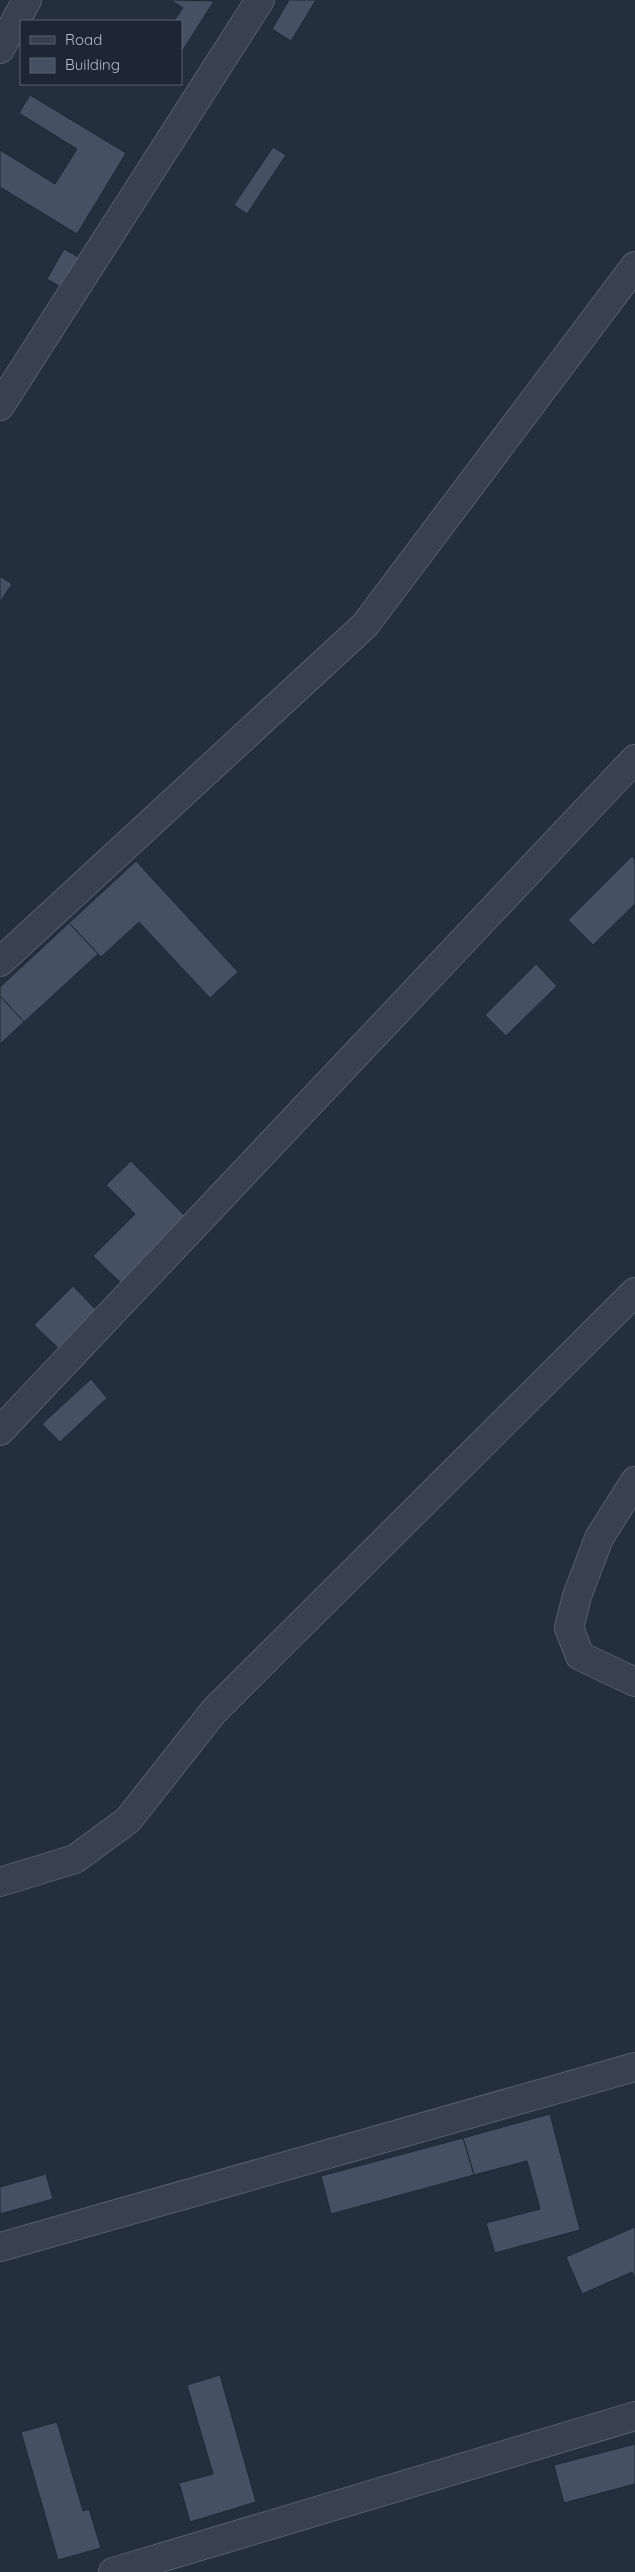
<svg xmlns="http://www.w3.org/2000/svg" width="635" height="2572" viewBox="0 0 635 2572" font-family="Quicksand,sans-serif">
	<rect width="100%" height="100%" fill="#242f3e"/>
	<g fill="#455162" stroke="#1f2835">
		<path d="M 171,0 L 214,1 L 181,53 L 181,21 L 174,21 L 183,8 Z"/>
		<path d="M 289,0 L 316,0 L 291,41 L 272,29 Z"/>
		<path d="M 30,95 L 126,153 L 77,234 L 0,187 L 0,150 L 55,184 L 77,149 L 19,113 Z"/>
		<path d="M 273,147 L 286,155 L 247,214 L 234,205 Z"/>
		<path d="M 64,249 L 82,259 L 64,289 L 47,279 Z"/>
		<path d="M 0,576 L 12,584 L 0,602 Z"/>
		<path d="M 632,856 L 635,860 L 635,904 L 593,945 L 568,920 Z"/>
		<path d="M 136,861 L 238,972 L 210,998 L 139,922 L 101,957 L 69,923 Z"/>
		<path d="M 69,923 L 98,954 L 24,1022 L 0,996 L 0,987 Z"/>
		<path d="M 536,964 L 557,986 L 506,1036 L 485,1015 Z"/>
		<path d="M 0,996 L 24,1022 L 0,1044 Z"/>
		<path d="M 131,1161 L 189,1220 L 123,1285 L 93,1256 L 135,1214 L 106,1185 Z"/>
		<path d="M 73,1286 L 97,1311 L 59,1349 L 34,1325 Z"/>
		<path d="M 91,1379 L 107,1398 L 60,1442 L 42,1424 Z"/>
		<path d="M 550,2114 L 580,2230 L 495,2253 L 486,2223 L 540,2209 L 527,2161 L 474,2175 L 463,2138 Z"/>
		<path d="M 463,2138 L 474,2175 L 331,2214 L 321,2176 Z"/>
		<path d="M 46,2174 L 53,2199 L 0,2214 L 0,2187 Z"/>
		<path d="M 635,2227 L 635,2279 L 632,2272 L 582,2294 L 566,2257 Z"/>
		<path d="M 220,2375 L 256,2502 L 190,2522 L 179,2483 L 213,2474 L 187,2385 Z"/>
		<path d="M 57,2422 L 83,2511 L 89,2509 L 101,2548 L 58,2560 L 21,2432 Z"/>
		<path d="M 635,2444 L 635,2484 L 564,2503 L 554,2465 Z"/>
	</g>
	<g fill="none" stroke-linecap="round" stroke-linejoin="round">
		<g stroke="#565f6c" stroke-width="30">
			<g id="minor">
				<path d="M 0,49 L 27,0"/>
				<path d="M 0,406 L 260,0"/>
				<path d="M 0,962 L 365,625 L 635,266"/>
				<path d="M 0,1431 L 635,759"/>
				<path d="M 635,1481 L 599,1538 L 577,1596 L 569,1628 L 580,1656 L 635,1682"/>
				<path d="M 0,1882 L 75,1859 L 128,1820 L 214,1711 L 635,1292"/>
				<path d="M 0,2247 L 635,2067"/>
				<path d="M 113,2572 L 635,2416"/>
			</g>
		</g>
		<use href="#minor" stroke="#38414e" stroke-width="28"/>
	</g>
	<rect x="20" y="20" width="162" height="65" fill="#1d2633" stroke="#59626f"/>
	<rect x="30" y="36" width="25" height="8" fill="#38414e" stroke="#59626f"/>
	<text x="65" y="45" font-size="15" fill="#b4bcc9">Road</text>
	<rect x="30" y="58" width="25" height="15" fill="#455162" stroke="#59626f"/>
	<text x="65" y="70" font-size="15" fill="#b4bcc9">Building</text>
</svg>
